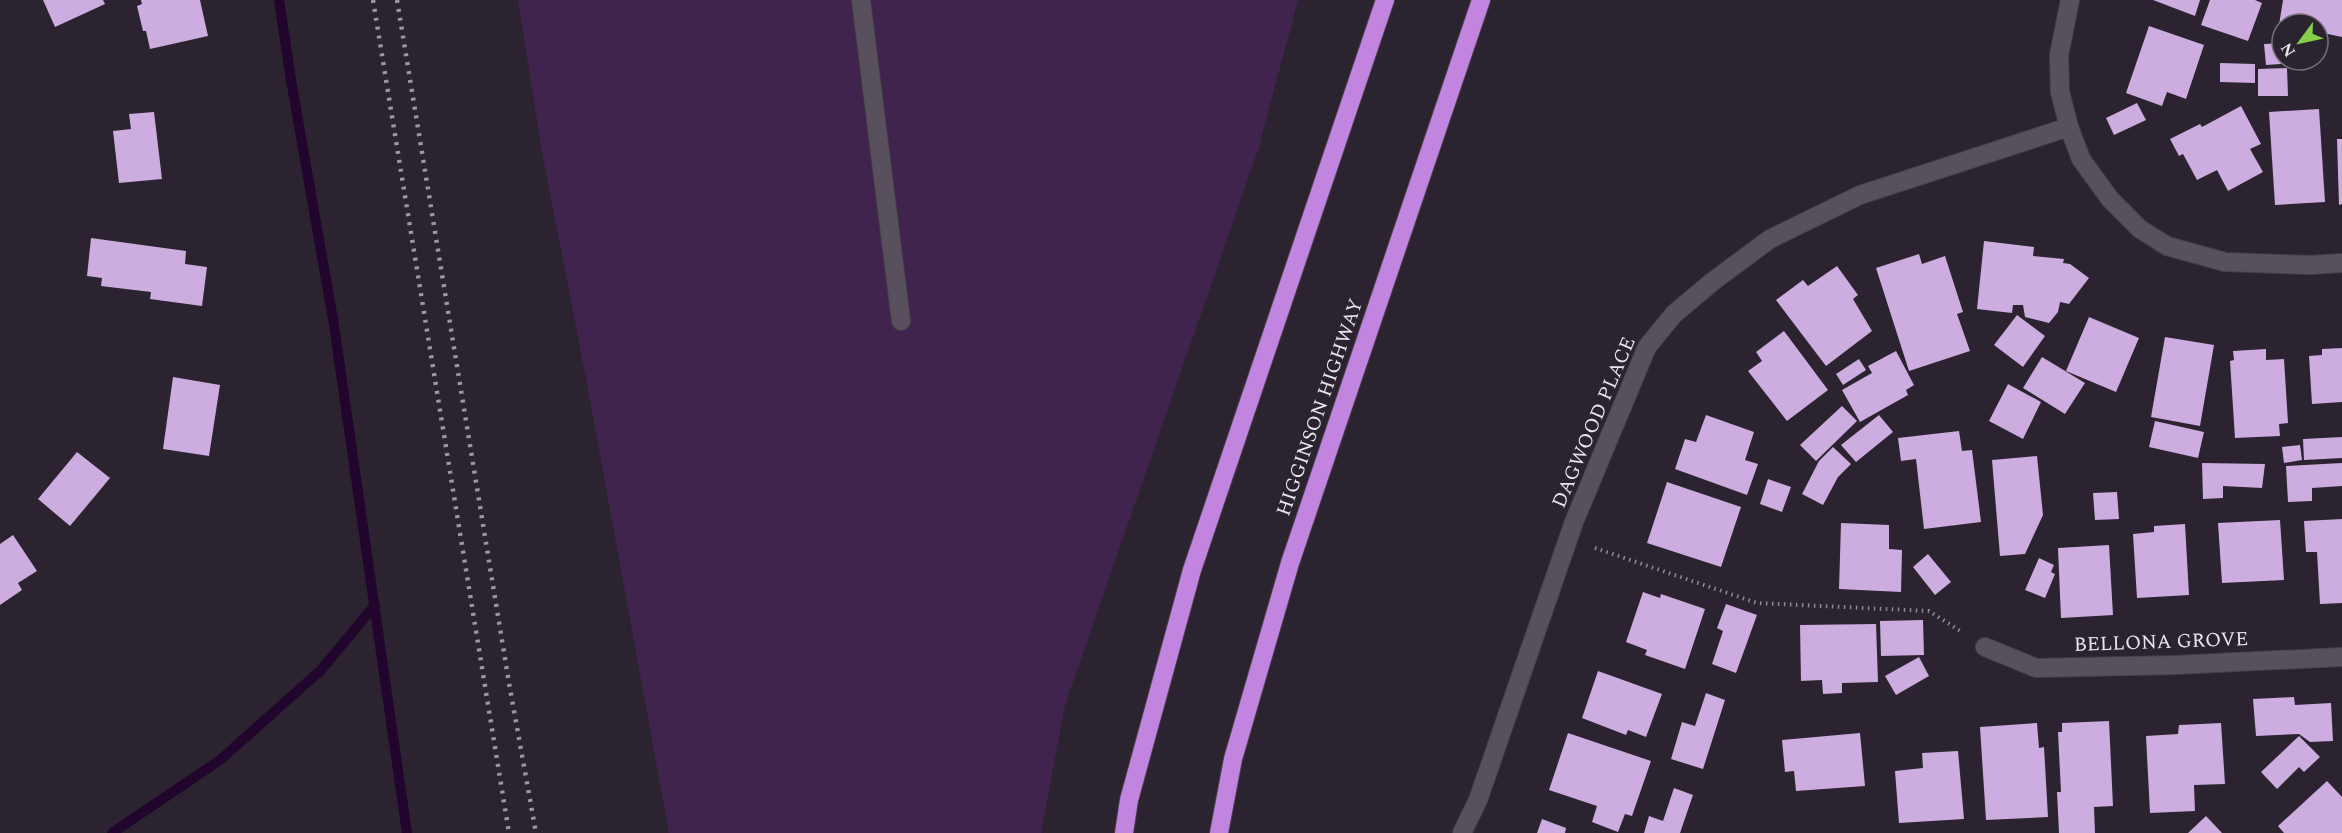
<svg xmlns="http://www.w3.org/2000/svg" width="2342" height="833" viewBox="0 0 2342 833" font-family="Spectral,serif">
	<rect width="100%" height="100%" fill="#2b232f"/>
	<path fill="#40244e" d="M 518,0 L 1298,0 L 1258,150 L 1065,705 L 1041,833 L 669,833 L 588,389 L 542,152 Z"/>
	<g fill="none" stroke-linecap="round" stroke-linejoin="round">
		<g stroke="#21052d" stroke-width="10">
			<path d="M 279,0 L 291,80 L 334,325 L 407,833"/>
			<path d="M 112,833 L 220,760 L 320,671 L 375,605"/>
		</g>
	</g>
	<g fill="#cdacdf">
		<path d="M 43,0 L 103,0 L 105,4 L 55,27 Z"/>
		<path d="M 141,0 L 200,0 L 208,36 L 150,49 L 146,31 L 143,31 L 137,6 L 142,4 Z"/>
		<path d="M 2153,0 L 2200,0 L 2195,16 Z"/>
		<path d="M 2210,0 L 2255,0 L 2262,3 L 2248,41 L 2201,25 Z"/>
		<path d="M 2283,0 L 2342,0 L 2342,37 L 2318,32 L 2318,24 L 2279,25 Z"/>
		<path d="M 2149,26 L 2204,45 L 2186,99 L 2167,92 L 2162,106 L 2126,93 Z"/>
		<path d="M 2282,43 L 2282,60 L 2307,60 L 2307,62 L 2266,65 L 2264,44 Z"/>
		<path d="M 2220,63 L 2255,64 L 2255,83 L 2220,82 Z"/>
		<path d="M 2287,68 L 2288,96 L 2258,96 L 2258,69 Z"/>
		<path d="M 2137,103 L 2146,120 L 2114,135 L 2106,118 Z"/>
		<path d="M 2241,106 L 2261,144 L 2250,149 L 2263,172 L 2228,191 L 2217,170 L 2197,180 L 2183,154 L 2179,156 L 2170,139 L 2200,124 L 2202,127 Z"/>
		<path d="M 2319,109 L 2325,202 L 2275,205 L 2269,112 Z"/>
		<path d="M 154,112 L 162,179 L 119,183 L 113,131 L 131,129 L 129,114 Z"/>
		<path d="M 2337,139 L 2342,139 L 2342,204 L 2339,205 Z"/>
		<path d="M 91,238 L 186,251 L 185,264 L 207,267 L 202,306 L 150,299 L 151,292 L 101,286 L 102,278 L 87,276 Z"/>
		<path d="M 1984,241 L 2034,247 L 2033,256 L 2064,259 L 2063,263 L 2070,264 L 2089,278 L 2069,304 L 2060,302 L 2058,312 L 2049,323 L 2025,317 L 2023,305 L 2013,305 L 2012,313 L 1977,309 Z"/>
		<path d="M 1919,254 L 1922,264 L 1945,256 L 1963,312 L 1957,314 L 1970,351 L 1909,371 L 1876,268 Z"/>
		<path d="M 1837,266 L 1858,295 L 1853,299 L 1872,331 L 1826,366 L 1776,300 L 1803,280 L 1808,286 Z"/>
		<path d="M 2017,315 L 2045,336 L 2023,367 L 1994,345 Z"/>
		<path d="M 2089,317 L 2139,338 L 2116,392 L 2066,371 Z"/>
		<path d="M 1784,331 L 1828,390 L 1787,421 L 1748,371 L 1762,361 L 1756,352 Z"/>
		<path d="M 2165,337 L 2214,345 L 2200,426 L 2151,417 Z"/>
		<path d="M 2342,348 L 2342,402 L 2312,404 L 2309,356 L 2322,355 L 2322,349 Z"/>
		<path d="M 2266,349 L 2266,360 L 2284,359 L 2288,423 L 2279,424 L 2280,436 L 2235,438 L 2230,361 L 2234,360 L 2233,351 Z"/>
		<path d="M 1896,351 L 1914,385 L 1906,390 L 1908,395 L 1860,422 L 1842,390 L 1872,373 L 1868,366 Z"/>
		<path d="M 2042,357 L 2085,383 L 2065,414 L 2023,388 Z"/>
		<path d="M 1859,359 L 1866,370 L 1843,385 L 1836,374 Z"/>
		<path d="M 173,377 L 220,385 L 209,456 L 163,449 Z"/>
		<path d="M 2008,384 L 2041,402 L 2023,439 L 1989,421 Z"/>
		<path d="M 1842,406 L 1857,421 L 1816,461 L 1800,445 Z"/>
		<path d="M 1706,415 L 1754,432 L 1745,460 L 1758,464 L 1747,495 L 1675,469 L 1685,439 L 1696,442 Z"/>
		<path d="M 1879,415 L 1893,432 L 1856,462 L 1841,445 Z"/>
		<path d="M 2155,421 L 2204,432 L 2198,458 L 2149,447 Z"/>
		<path d="M 1959,431 L 1962,451 L 1972,450 L 1981,522 L 1924,529 L 1916,459 L 1901,461 L 1898,438 Z"/>
		<path d="M 2342,437 L 2342,458 L 2304,460 L 2303,439 Z"/>
		<path d="M 2300,445 L 2302,460 L 2284,463 L 2282,447 Z"/>
		<path d="M 1833,447 L 1851,464 L 1838,477 L 1823,505 L 1802,494 L 1819,461 Z"/>
		<path d="M 77,452 L 110,478 L 70,526 L 38,499 Z"/>
		<path d="M 2037,456 L 2043,515 L 2025,554 L 2000,556 L 1992,460 Z"/>
		<path d="M 2202,463 L 2265,464 L 2262,488 L 2223,486 L 2223,498 L 2203,499 Z"/>
		<path d="M 2342,463 L 2342,486 L 2312,488 L 2312,501 L 2288,502 L 2286,466 Z"/>
		<path d="M 1768,479 L 1791,487 L 1782,512 L 1760,504 Z"/>
		<path d="M 1667,482 L 1741,507 L 1721,567 L 1647,543 Z"/>
		<path d="M 2117,492 L 2119,519 L 2095,520 L 2093,493 Z"/>
		<path d="M 2342,519 L 2342,603 L 2320,604 L 2317,552 L 2306,552 L 2304,521 Z"/>
		<path d="M 2280,520 L 2284,580 L 2222,583 L 2218,523 Z"/>
		<path d="M 1841,523 L 1889,525 L 1889,549 L 1902,550 L 1901,592 L 1839,589 Z"/>
		<path d="M 2185,524 L 2189,595 L 2137,598 L 2133,534 L 2154,532 L 2154,526 Z"/>
		<path d="M 13,535 L 37,571 L 18,583 L 22,590 L 0,605 L 0,544 Z"/>
		<path d="M 2109,545 L 2113,615 L 2061,618 L 2058,548 Z"/>
		<path d="M 1928,554 L 1951,582 L 1935,595 L 1913,567 Z"/>
		<path d="M 2039,558 L 2054,565 L 2051,572 L 2055,574 L 2045,598 L 2025,590 Z"/>
		<path d="M 1643,592 L 1660,598 L 1661,594 L 1705,609 L 1685,669 L 1645,655 L 1647,650 L 1626,642 Z"/>
		<path d="M 1726,604 L 1757,615 L 1736,673 L 1712,664 L 1723,631 L 1717,628 Z"/>
		<path d="M 1923,620 L 1924,655 L 1881,656 L 1880,621 Z"/>
		<path d="M 1876,624 L 1878,682 L 1842,683 L 1842,693 L 1823,694 L 1822,680 L 1801,681 L 1800,625 Z"/>
		<path d="M 1919,657 L 1929,676 L 1896,695 L 1885,676 Z"/>
		<path d="M 1598,671 L 1662,694 L 1646,737 L 1628,730 L 1626,735 L 1582,718 Z"/>
		<path d="M 1706,693 L 1725,700 L 1703,769 L 1671,759 L 1682,722 L 1695,726 Z"/>
		<path d="M 2294,697 L 2295,705 L 2331,703 L 2333,741 L 2310,742 L 2299,734 L 2256,736 L 2253,699 Z"/>
		<path d="M 2109,721 L 2113,806 L 2094,807 L 2095,833 L 2059,833 L 2057,792 L 2061,792 L 2058,732 L 2062,732 L 2062,723 Z"/>
		<path d="M 2037,723 L 2039,748 L 2044,747 L 2048,817 L 1986,820 L 1980,727 Z"/>
		<path d="M 2221,723 L 2225,784 L 2194,785 L 2195,811 L 2150,813 L 2146,736 L 2178,734 L 2179,725 Z"/>
		<path d="M 1568,733 L 1651,761 L 1632,816 L 1625,814 L 1618,832 L 1592,822 L 1597,806 L 1549,790 Z"/>
		<path d="M 1860,733 L 1865,786 L 1796,791 L 1794,771 L 1785,772 L 1782,740 Z"/>
		<path d="M 2299,736 L 2320,757 L 2304,772 L 2299,767 L 2277,789 L 2261,772 Z"/>
		<path d="M 1958,751 L 1964,819 L 1899,823 L 1895,771 L 1923,768 L 1922,753 Z"/>
		<path d="M 2327,781 L 2342,797 L 2342,833 L 2284,833 L 2278,826 Z"/>
		<path d="M 1674,788 L 1693,795 L 1680,833 L 1644,833 L 1649,816 L 1663,821 Z"/>
		<path d="M 2206,816 L 2222,833 L 2188,833 Z"/>
		<path d="M 1542,819 L 1566,828 L 1565,833 L 1537,833 Z"/>
	</g>
	<g fill="none" stroke-linecap="round" stroke-linejoin="round">
		<g stroke="#47404a" stroke-width="20">
			<path id="lane" d="M 861,0 L 901,321"/>
		</g>
		<g stroke="#47404a" stroke-width="20">
			<g id="street">
				<path d="M 2070,0 L 2059,55 L 2060,92 L 2069,127 L 2081,159 L 2110,199 L 2140,229 L 2167,246 L 2225,262 L 2310,265 L 2342,263"/>
				<path d="M 1985,647 L 2036,668 L 2175,665 L 2342,657"/>
				<path d="M 1462,833 L 1478,800 L 1574,522 L 1647,347 L 1674,314 L 1712,282 L 1770,239 L 1860,195 L 2069,127"/>
			</g>
		</g>
		<g stroke="#47404a" stroke-width="20">
			<g id="highway">
				<path d="M 1124,833 L 1129,800 L 1192,570 L 1385,0"/>
				<path d="M 1219,833 L 1233,759 L 1290,563 L 1481,0"/>
			</g>
		</g>
		<path stroke="#918a94" stroke-width="4" stroke-dasharray="1.5 4.5" stroke-linecap="butt" d="M 1595,548 L 1757,603 L 1929,611 L 1962,632"/>
		<use href="#lane" stroke="#59505d" stroke-width="18"/>
		<use href="#street" stroke="#59505d" stroke-width="18"/>
		<use href="#highway" stroke="#c185e0" stroke-width="18"/>
		<g stroke="#9d97a0" stroke-width="4.5" stroke-dasharray="3 6" stroke-linecap="butt">
			<path d="M 373,0 L 509,833"/>
			<path d="M 397,0 L 509,683 L 536,833"/>
		</g>
	</g>
	<g text-anchor="middle" stroke-width="6" stroke-linejoin="round" paint-order="stroke">
		<g font-size="20" fill="#eae5ed" stroke="#2b232f">
			<text transform="translate(1319 407) rotate(-71)" y="7">HIGGINSON HIGHWAY</text>
			<text transform="translate(1593 422) rotate(-67)" y="7">DAGWOOD PLACE</text>
			<text transform="translate(2161 641) rotate(-2)" y="7">BELLONA GROVE</text>
		</g>
	</g>
	<g transform="translate(2300 42) rotate(237)"><circle r="28" fill="#2b232f" stroke="#77717b" stroke-width="1.5"/>
	<path d="M0-4.5L10 22L0 15L-10 22Z" fill="#87cf4b"/>
	<text y="-9" font-size="16" font-weight="bold" text-anchor="middle" fill="#eae5ed">N</text>
	</g>
</svg>
